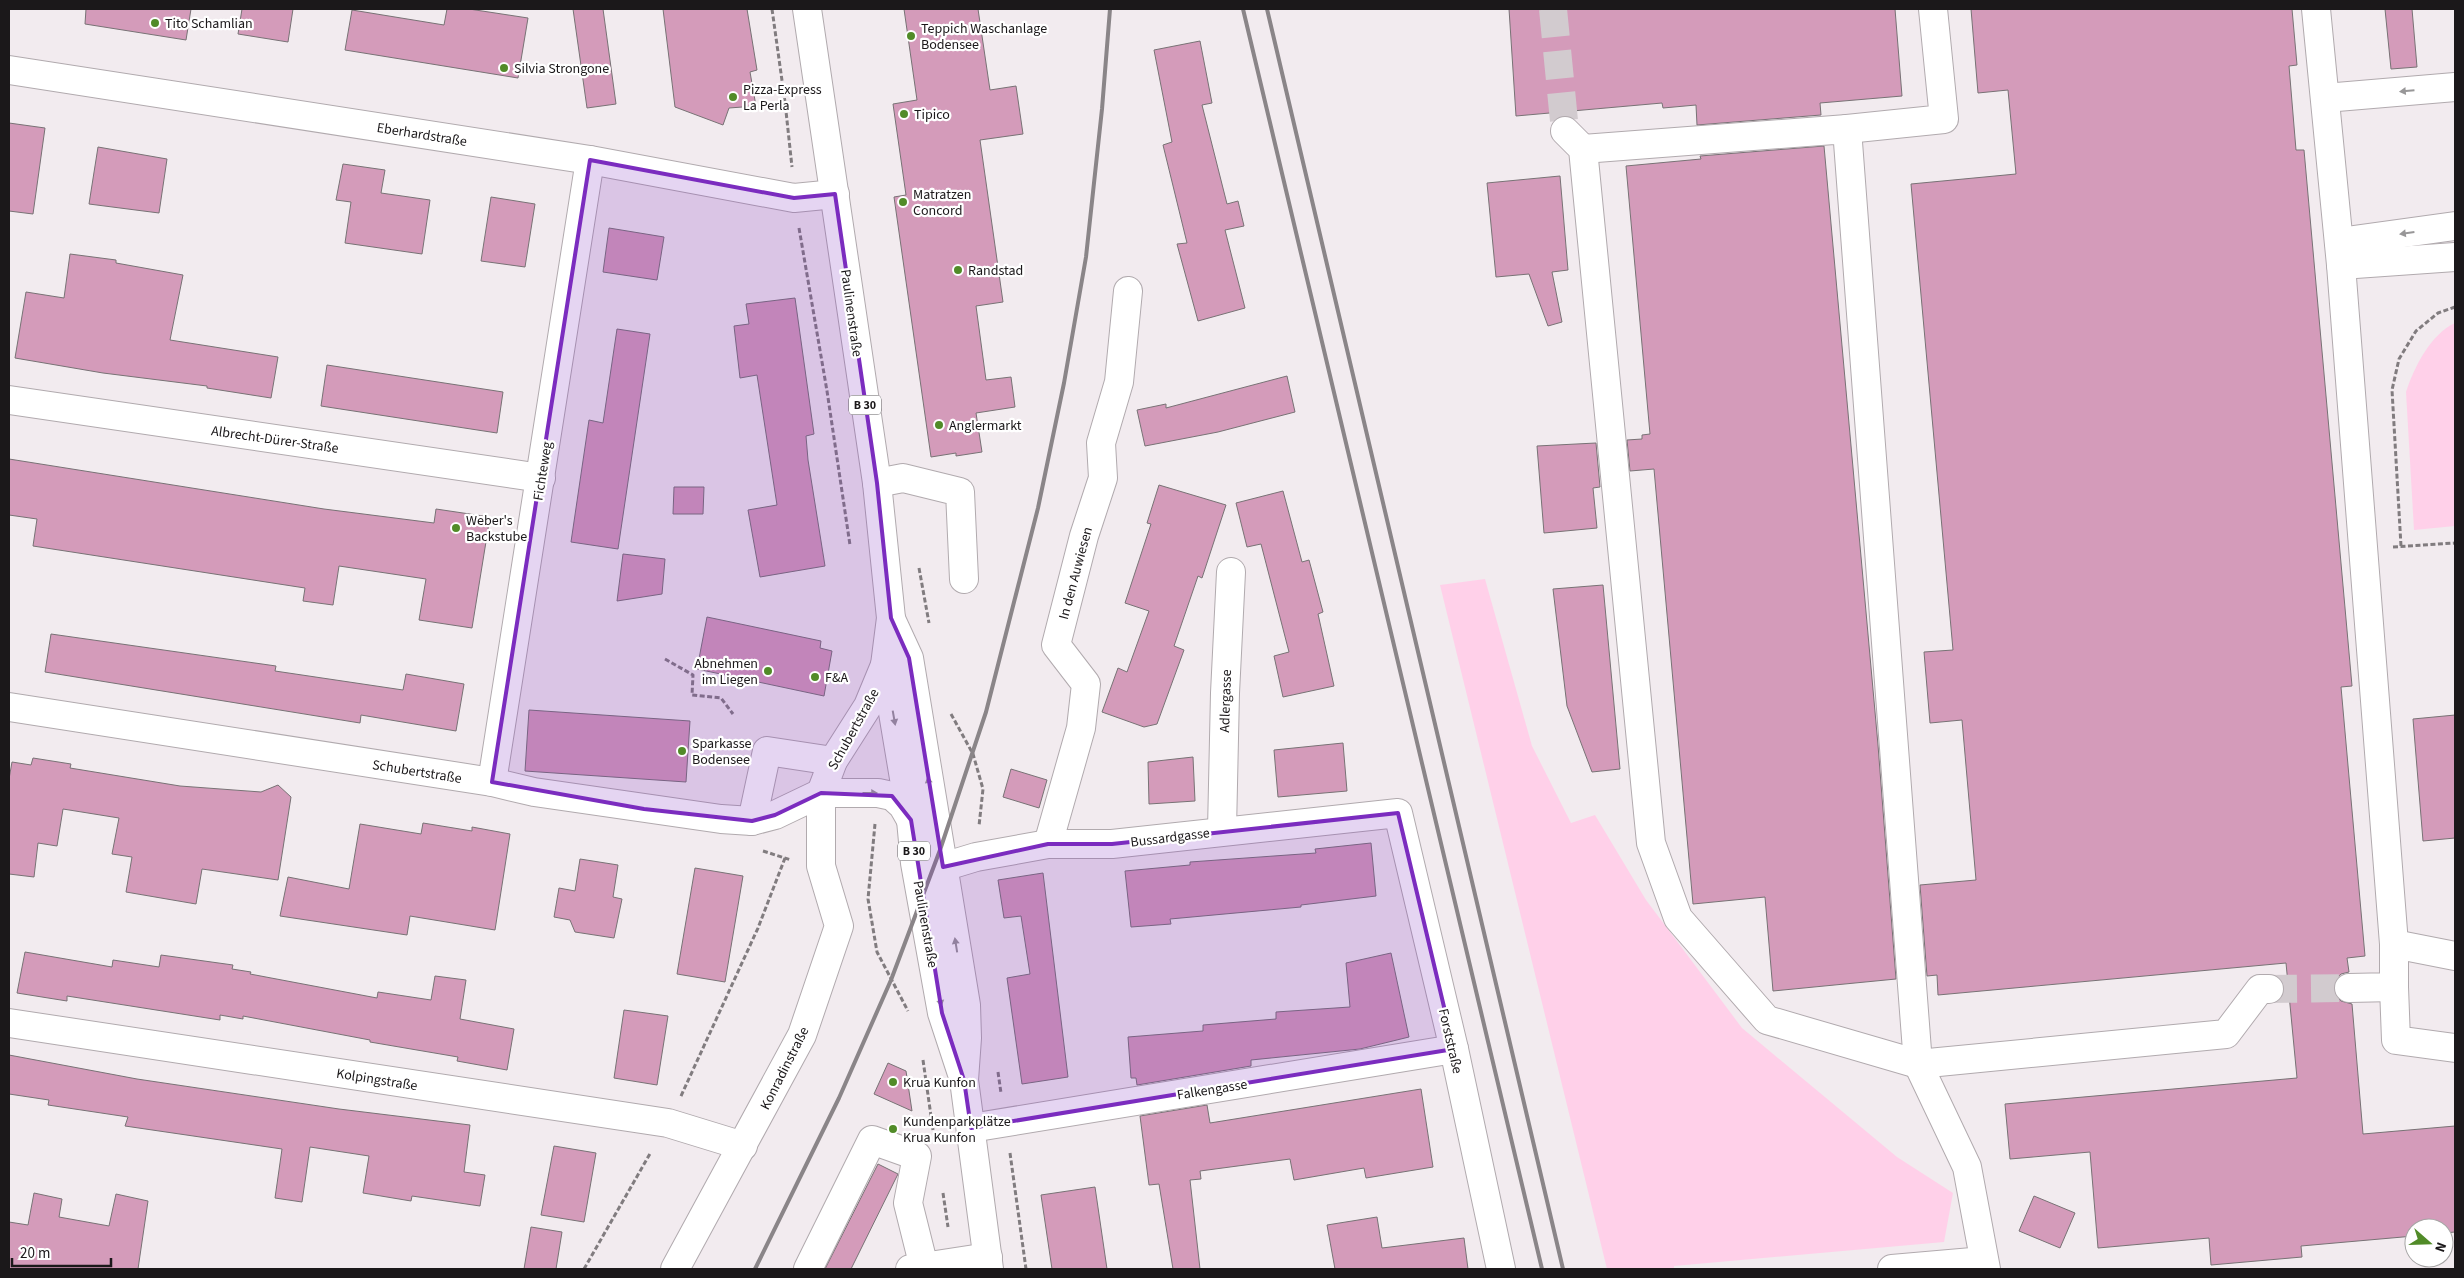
<svg xmlns="http://www.w3.org/2000/svg" width="2464" height="1278" viewBox="0 0 2464 1278" font-family="'Source Sans 3',sans-serif">
	<rect width="100%" height="100%" fill="#f2ebef"/>
	<g fill="#ffd0e9">
		<path d="M 2455,323 L 2455,526 L 2414,530 L 2406,392 C 2414,367 2431,334 2455,323 Z"/>
		<path d="M 1485,579 L 1532,746 L 1571,823 L 1595,815 L 1646,900 L 1742,1028 L 1897,1157 L 1953,1193 L 1944,1242 L 1674,1266 L 1674,1269 L 1607,1269 L 1440,585 Z"/>
	</g>
	<g fill="#d49bba" stroke="#787275">
		<path d="M 86,9 L 191,9 L 186,40 L 85,24 Z"/>
		<path d="M 242,9 L 293,9 L 288,42 L 238,34 Z"/>
		<path d="M 447,9 L 469,9 L 528,18 L 518,78 L 345,50 L 352,10 L 444,25 Z"/>
		<path d="M 573,9 L 603,9 L 616,104 L 587,108 Z"/>
		<path d="M 663,9 L 747,9 L 757,70 L 750,72 L 756,106 L 729,108 L 723,125 L 675,107 Z"/>
		<path d="M 904,9 L 978,9 L 990,90 L 1016,86 L 1023,134 L 980,140 L 1003,302 L 976,306 L 986,380 L 1011,377 L 1015,407 L 976,413 L 982,452 L 956,456 L 956,453 L 931,457 L 894,197 L 906,195 L 893,104 L 917,100 Z"/>
		<path d="M 1509,9 L 1895,9 L 1902,96 L 1820,103 L 1821,115 L 1697,125 L 1696,105 L 1663,108 L 1662,103 L 1516,116 Z"/>
		<path d="M 1971,9 L 2292,9 L 2297,65 L 2289,66 L 2296,150 L 2304,150 L 2352,686 L 2341,687 L 2365,956 L 2347,958 L 2349,972 L 2341,974 L 2336,980 L 2333,989 L 2336,996 L 2341,1001 L 2352,1004 L 2363,1134 L 2455,1126 L 2455,1232 L 2444,1233 L 2444,1228 L 2414,1228 L 2414,1236 L 2301,1246 L 2302,1257 L 2211,1265 L 2209,1238 L 2098,1248 L 2090,1152 L 2010,1159 L 2005,1104 L 2297,1078 L 2286,963 L 1938,995 L 1937,975 L 1927,976 L 1920,885 L 1976,880 L 1962,720 L 1930,723 L 1924,652 L 1953,650 L 1911,184 L 2016,174 L 2008,90 L 1978,93 Z"/>
		<path d="M 2385,9 L 2412,9 L 2417,67 L 2391,69 Z"/>
		<path d="M 1200,41 L 1212,103 L 1202,105 L 1227,204 L 1238,201 L 1244,226 L 1225,230 L 1245,308 L 1198,321 L 1177,244 L 1187,243 L 1163,145 L 1172,142 L 1154,50 Z"/>
		<path d="M 9,123 L 45,128 L 33,214 L 9,211 Z"/>
		<path d="M 1824,146 L 1878,745 L 1896,979 L 1773,991 L 1765,897 L 1693,904 L 1654,469 L 1630,471 L 1627,440 L 1642,439 L 1642,435 L 1650,434 L 1626,166 L 1701,159 L 1700,156 Z"/>
		<path d="M 98,147 L 167,159 L 159,213 L 89,204 Z"/>
		<path d="M 343,164 L 385,170 L 381,193 L 430,200 L 422,254 L 345,243 L 351,202 L 336,200 Z"/>
		<path d="M 1560,176 L 1568,270 L 1552,272 L 1562,322 L 1548,326 L 1529,274 L 1496,277 L 1487,183 Z"/>
		<path d="M 491,197 L 535,204 L 525,267 L 481,261 Z"/>
		<path d="M 609,228 L 664,237 L 657,280 L 603,272 Z"/>
		<path d="M 70,254 L 116,260 L 116,263 L 183,275 L 170,340 L 278,357 L 271,398 L 207,388 L 207,386 L 103,373 L 15,358 L 26,292 L 64,298 Z"/>
		<path d="M 795,298 L 814,434 L 806,436 L 808,460 L 825,566 L 760,577 L 748,510 L 777,505 L 757,375 L 740,378 L 734,326 L 749,324 L 746,304 Z"/>
		<path d="M 617,329 L 650,334 L 618,549 L 571,542 L 589,420 L 603,423 Z"/>
		<path d="M 327,365 L 503,392 L 497,433 L 321,406 Z"/>
		<path d="M 1287,376 L 1295,412 L 1218,432 L 1145,446 L 1137,410 L 1166,404 L 1166,408 Z"/>
		<path d="M 1596,443 L 1600,487 L 1593,488 L 1597,528 L 1544,533 L 1537,446 Z"/>
		<path d="M 9,459 L 324,509 L 434,523 L 436,509 L 490,517 L 472,628 L 419,620 L 426,579 L 339,566 L 333,605 L 303,601 L 305,588 L 33,546 L 37,519 L 9,515 Z"/>
		<path d="M 1159,485 L 1226,505 L 1202,578 L 1198,576 L 1174,646 L 1184,650 L 1157,724 L 1144,727 L 1102,712 L 1118,668 L 1127,672 L 1149,611 L 1125,603 L 1151,524 L 1147,523 Z"/>
		<path d="M 674,487 L 704,487 L 703,514 L 673,514 Z"/>
		<path d="M 1283,491 L 1302,562 L 1309,560 L 1323,612 L 1318,614 L 1334,686 L 1283,697 L 1274,656 L 1289,652 L 1261,544 L 1247,547 L 1236,503 Z"/>
		<path d="M 623,554 L 665,559 L 662,594 L 617,601 Z"/>
		<path d="M 1603,585 L 1620,769 L 1592,772 L 1567,706 L 1553,589 Z"/>
		<path d="M 707,617 L 821,641 L 820,648 L 832,651 L 824,696 L 697,669 Z"/>
		<path d="M 51,634 L 276,666 L 275,671 L 403,690 L 406,674 L 464,684 L 456,731 L 361,715 L 360,723 L 45,672 Z"/>
		<path d="M 529,710 L 690,721 L 686,782 L 525,771 Z"/>
		<path d="M 2455,715 L 2455,838 L 2423,841 L 2413,719 Z"/>
		<path d="M 1343,743 L 1347,791 L 1278,797 L 1274,750 Z"/>
		<path d="M 1193,757 L 1195,801 L 1149,804 L 1148,762 Z"/>
		<path d="M 33,758 L 71,764 L 70,768 L 180,786 L 261,792 L 278,785 L 291,797 L 278,880 L 202,869 L 196,904 L 126,892 L 132,857 L 112,854 L 119,818 L 63,809 L 57,846 L 38,843 L 34,877 L 9,874 L 9,779 L 12,762 L 31,765 Z"/>
		<path d="M 1011,769 L 1047,780 L 1039,808 L 1003,797 Z"/>
		<path d="M 423,823 L 472,831 L 472,827 L 510,834 L 495,930 L 410,916 L 407,935 L 280,916 L 288,877 L 349,889 L 360,824 L 421,834 Z"/>
		<path d="M 1371,843 L 1376,896 L 1301,905 L 1301,907 L 1170,919 L 1171,924 L 1131,927 L 1125,871 L 1190,865 L 1190,862 L 1316,853 L 1315,849 Z"/>
		<path d="M 580,859 L 618,865 L 613,897 L 622,899 L 614,938 L 575,932 L 570,920 L 554,917 L 559,888 L 575,891 Z"/>
		<path d="M 695,868 L 743,876 L 725,982 L 677,974 Z"/>
		<path d="M 1043,873 L 1068,1077 L 1022,1084 L 1007,978 L 1030,974 L 1021,916 L 1004,918 L 998,880 Z"/>
		<path d="M 25,952 L 112,967 L 113,960 L 159,967 L 161,955 L 233,965 L 232,969 L 251,972 L 250,974 L 377,998 L 378,992 L 431,1000 L 435,976 L 466,980 L 460,1019 L 514,1029 L 507,1070 L 457,1061 L 458,1057 L 370,1042 L 370,1040 L 243,1016 L 243,1019 L 220,1015 L 220,1020 L 67,996 L 67,1001 L 17,993 Z"/>
		<path d="M 1391,953 L 1409,1037 L 1360,1049 L 1251,1060 L 1251,1066 L 1137,1085 L 1136,1078 L 1131,1078 L 1128,1037 L 1203,1031 L 1203,1025 L 1276,1019 L 1276,1012 L 1350,1007 L 1346,963 Z"/>
		<path d="M 624,1010 L 668,1016 L 657,1085 L 614,1078 Z"/>
		<path d="M 9,1055 L 137,1079 L 339,1109 L 470,1125 L 464,1172 L 485,1175 L 480,1206 L 412,1196 L 411,1201 L 363,1193 L 369,1156 L 310,1147 L 302,1202 L 275,1198 L 282,1149 L 125,1126 L 128,1117 L 48,1105 L 49,1100 L 9,1094 Z"/>
		<path d="M 888,1063 L 906,1071 L 912,1111 L 874,1094 Z"/>
		<path d="M 1421,1089 L 1433,1167 L 1366,1178 L 1364,1168 L 1294,1180 L 1290,1159 L 1200,1171 L 1201,1179 L 1190,1180 L 1200,1269 L 1173,1269 L 1159,1184 L 1149,1185 L 1140,1116 L 1207,1105 L 1210,1123 Z"/>
		<path d="M 554,1146 L 596,1153 L 584,1222 L 541,1215 Z"/>
		<path d="M 878,1164 L 898,1174 L 897,1176 L 851,1269 L 825,1269 Z"/>
		<path d="M 1095,1187 L 1107,1269 L 1052,1269 L 1041,1195 Z"/>
		<path d="M 34,1193 L 62,1199 L 59,1217 L 109,1226 L 116,1194 L 148,1201 L 138,1269 L 9,1269 L 9,1222 L 28,1225 Z"/>
		<path d="M 2034,1196 L 2075,1213 L 2060,1248 L 2019,1231 Z"/>
		<path d="M 1377,1217 L 1382,1248 L 1464,1238 L 1468,1269 L 1335,1269 L 1327,1225 Z"/>
		<path d="M 531,1227 L 562,1232 L 556,1269 L 524,1269 Z"/>
	</g>
	<g fill="none" stroke-linecap="round" stroke-linejoin="round">
		<g stroke="#d2cbcf" stroke-width="28" stroke-dasharray="28 14" stroke-linecap="butt">
			<path d="M 1553,9 L 1565,131"/>
			<path d="M 2269,989 L 2349,988"/>
		</g>
		<g stroke="#b1aaae" stroke-width="30">
			<g id="minor">
				<path d="M 2316,9 L 2341,265 L 2394,944 L 2394,987 L 2349,988"/>
				<path d="M 9,70 L 590,160 L 794,198 L 835,194"/>
				<path d="M 2325,98 L 2455,87"/>
				<path d="M 1847,129 L 1944,119 L 1933,9"/>
				<path d="M 1565,131 L 1583,149 L 1651,843 L 1678,918 L 1767,1020 L 1918,1064 L 2226,1034 L 2260,989 L 2269,989"/>
				<path d="M 1583,149 L 1847,129 L 1918,1064 L 1967,1167 L 1986,1269"/>
				<path d="M 2339,242 L 2455,226"/>
				<path d="M 2341,265 L 2455,257"/>
				<path d="M 9,400 L 541,478"/>
				<path d="M 877,483 L 903,478 L 960,492 L 964,579"/>
				<path d="M 9,707 L 492,782 L 534,792 L 721,819 L 752,821 L 775,815 L 821,793 L 878,793 L 892,796 L 903,806 L 911,820"/>
				<path d="M 492,782 L 590,160"/>
				<path d="M 752,821 L 767,751 L 833,761"/>
				<path d="M 1222,830 L 1225,693 L 1231,572"/>
				<path d="M 1048,844 L 1081,728 L 1086,684 L 1056,645 L 1084,536 L 1103,478 L 1101,443 L 1119,382 L 1128,291"/>
				<path d="M 943,867 L 976,857 L 1048,844 L 1112,844 L 1398,813 L 1454,1049 L 1501,1269"/>
				<path d="M 2394,944 L 2455,956"/>
				<path d="M 2394,987 L 2396,1040 L 2455,1048"/>
				<path d="M 9,1023 L 668,1123 L 743,1146"/>
				<path d="M 971,1128 L 1454,1049"/>
				<path d="M 675,1269 L 802,1035 L 839,926 L 821,866 L 821,793 L 833,761 L 868,706 L 885,665"/>
				<path d="M 808,1269 L 872,1140 L 917,1156 L 908,1203 L 924,1267"/>
				<path d="M 910,1269 L 988,1257"/>
				<path d="M 1892,1269 L 1984,1261"/>
			</g>
		</g>
		<g stroke="#b1aaae" stroke-width="30">
			<g id="major">
				<path d="M 807,9 L 877,483 L 891,618 L 885,665 L 911,820 L 915,863 L 942,1013 L 964,1080"/>
				<path d="M 891,619 L 909,658 L 966,1005 L 967,1038 L 964,1080 L 989,1269"/>
			</g>
		</g>
		<g stroke="#817c7f" stroke-width="3" stroke-dasharray="5 2.5" stroke-linecap="butt">
			<path d="M 772,9 L 785,102 L 792,167"/>
			<path d="M 799,228 L 827,391 L 850,545"/>
			<path d="M 2401,546 L 2392,390 L 2399,359 L 2416,331 L 2438,313 L 2455,307"/>
			<path d="M 2393,547 L 2455,543"/>
			<path d="M 919,568 L 929,623"/>
			<path d="M 665,659 L 693,675 L 692,695 L 721,698 L 733,714"/>
			<path d="M 951,714 L 973,754 L 983,789 L 979,826"/>
			<path d="M 875,824 L 868,899 L 877,952 L 908,1011"/>
			<path d="M 763,851 L 791,860"/>
			<path d="M 923,1060 L 933,1130"/>
			<path d="M 998,1072 L 1001,1093"/>
			<path d="M 681,1096 L 758,928 L 785,858"/>
			<path d="M 1010,1153 L 1026,1269"/>
			<path d="M 943,1193 L 948,1227"/>
			<path d="M 584,1269 L 651,1152"/>
		</g>
		<use href="#minor" stroke="#fff" stroke-width="28"/>
		<use href="#major" stroke="#fff" stroke-width="28"/>
		<g stroke="#8a8588" stroke-width="4">
			<path d="M 1243,9 L 1542,1269"/>
			<path d="M 1267,9 L 1563,1269"/>
			<path d="M 755,1269 L 839,1098 L 891,980 L 940,850 L 986,712 L 1038,508 L 1064,383 L 1086,257 L 1102,109 L 1110,9"/>
		</g>
	</g>
	<defs><path id="oneway-solid" d="M-6-.8H1V-3.2L6.5 0L1 3.2V.8H-6Z" transform="scale(1.25)"/></defs>
	<g fill="#989798">
		<use href="#oneway-solid" transform="translate(2407 91) rotate(175)"/>
		<use href="#oneway-solid" transform="translate(2407 233) rotate(172)"/>
		<use href="#oneway-solid" transform="translate(894 718) rotate(80)"/>
		<use href="#oneway-solid" transform="translate(929 784) rotate(-99)"/>
		<use href="#oneway-solid" transform="translate(870 793)"/>
		<use href="#oneway-solid" transform="translate(956 945) rotate(-99)"/>
		<use href="#oneway-solid" transform="translate(940 999) rotate(80)"/>
	</g>
	<path fill="#7b2cbf" fill-opacity="0.2" stroke="#7b2cbf" stroke-width="4" stroke-linejoin="round" d="M 590,160 L 794,198 L 835,194 L 877,483 L 891,618 L 909,658 L 943,867 L 1048,844 L 1112,844 L 1398,813 L 1454,1049 L 971,1128 L 964,1080 L 942,1013 L 911,820 L 892,796 L 821,793 L 775,815 L 752,821 L 644,809 L 492,782 Z"/>
	<g fill="#518b28" stroke="#fff" stroke-width="2">
		<circle cx="155" cy="23" r="5"/>
		<circle cx="911" cy="36" r="5"/>
		<circle cx="504" cy="68" r="5"/>
		<circle cx="733" cy="97" r="5"/>
		<circle cx="904" cy="114" r="5"/>
		<circle cx="903" cy="202" r="5"/>
		<circle cx="958" cy="270" r="5"/>
		<circle cx="939" cy="425" r="5"/>
		<circle cx="456" cy="528" r="5"/>
		<circle cx="768" cy="671" r="5"/>
		<circle cx="815" cy="677" r="5"/>
		<circle cx="682" cy="751" r="5"/>
		<circle cx="893" cy="1082" r="5"/>
		<circle cx="893" cy="1129" r="5"/>
	</g>
	<g text-anchor="middle" stroke-width="4.5" stroke-linejoin="round" paint-order="stroke">
		<g fill="#fff" stroke="#5f5d5f" stroke-width="1">
			<rect x="849" y="395.5" width="32" height="19" rx="4"/>
			<rect x="898" y="841.5" width="32" height="19" rx="4"/>
		</g>
		<g font-size="12" font-weight="bold" fill="#1b181a">
			<text x="865" y="409">B 30</text>
			<text x="914" y="855">B 30</text>
		</g>
		<g font-size="14" fill="#1b181a" stroke="#fff" text-anchor="start">
			<text x="165" y="28">Tito Schamlian</text>
			<text x="921" y="33">Teppich Waschanlage<tspan x="921" dy="16">Bodensee</tspan></text>
			<text x="514" y="73">Silvia Strongone</text>
			<text x="743" y="94">Pizza-Express<tspan x="743" dy="16">La Perla</tspan></text>
			<text x="914" y="119">Tipico</text>
			<text x="913" y="199">Matratzen<tspan x="913" dy="16">Concord</tspan></text>
			<text x="968" y="275">Randstad</text>
			<text x="949" y="430">Anglermarkt</text>
			<text x="466" y="525">Weber's<tspan x="466" dy="16">Backstube</tspan></text>
			<text x="758" y="668" text-anchor="end">Abnehmen<tspan x="758" dy="16">im Liegen</tspan></text>
			<text x="825" y="682">F&amp;A</text>
			<text x="692" y="748">Sparkasse<tspan x="692" dy="16">Bodensee</tspan></text>
			<text x="903" y="1087">Krua Kunfon</text>
			<text x="903" y="1126">Kundenparkplätze<tspan x="903" dy="16">Krua Kunfon</tspan></text>
		</g>
		<g font-size="14" fill="#1b181a" stroke="#fff">
			<text transform="translate(422 134) rotate(9)" y="5">Eberhardstraße</text>
			<text transform="translate(852 313) rotate(82)" y="5">Paulinenstraße</text>
			<text transform="translate(275 439) rotate(8)" y="5">Albrecht-Dürer-Straße</text>
			<text transform="translate(542 471) rotate(-81)" y="5">Fichteweg</text>
			<text transform="translate(1075 573) rotate(-75)" y="5">In den Auwiesen</text>
			<text transform="translate(1225 701) rotate(-88)" y="5">Adlergasse</text>
			<text transform="translate(853 729) rotate(-61)" y="5">Schubertstraße</text>
			<text transform="translate(417 771) rotate(9)" y="5">Schubertstraße</text>
			<text transform="translate(1170 837) rotate(-7)" y="5">Bussardgasse</text>
			<text transform="translate(926 924) rotate(80)" y="5">Paulinenstraße</text>
			<text transform="translate(1451 1041) rotate(77)" y="5">Forststraße</text>
			<text transform="translate(784 1068) rotate(-63)" y="5">Konradinstraße</text>
			<text transform="translate(377 1079) rotate(9)" y="5">Kolpingstraße</text>
			<text transform="translate(1212 1089) rotate(-9)" y="5">Falkengasse</text>
		</g>
	</g>
	<rect width="2464" height="1278" fill="none" stroke="#1b181a" stroke-width="20"/>
	<g transform="translate(2429 1243) rotate(110)"><circle r="24" fill="#ffffff" stroke="#a4a3a3"/>
	<path d="M0-4L9 19L0 12L-9 19Z" fill="#518b28"/>
	<text y="-8" font-size="14" font-weight="bold" text-anchor="middle" fill="#1b181a">N</text>
	</g>
	<path d="M12 1258v8h99v-8" fill="none" stroke="#1b181a" stroke-width="2.5"/>
	<text x="20" y="1258" font-size="15" fill="#1b181a" stroke="#ffffff" stroke-width="4" paint-order="stroke">20 m</text>
</svg>
